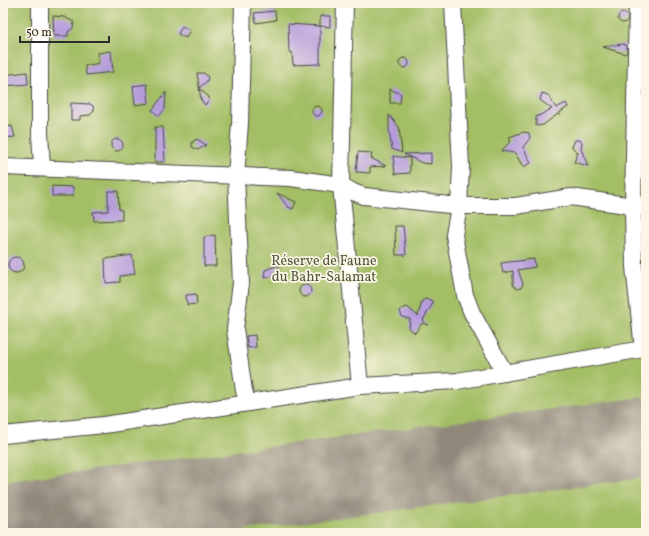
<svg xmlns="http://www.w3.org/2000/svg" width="649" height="536" viewBox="0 0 649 536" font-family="Vollkorn,serif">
	<rect width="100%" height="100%" fill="#fcf5e5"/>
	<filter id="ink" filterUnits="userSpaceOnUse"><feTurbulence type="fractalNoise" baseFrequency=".025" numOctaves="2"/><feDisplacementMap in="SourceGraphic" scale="8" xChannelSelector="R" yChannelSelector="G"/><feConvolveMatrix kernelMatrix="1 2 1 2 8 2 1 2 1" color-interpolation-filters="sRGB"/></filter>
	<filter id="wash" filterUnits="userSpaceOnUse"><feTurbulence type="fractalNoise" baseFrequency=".012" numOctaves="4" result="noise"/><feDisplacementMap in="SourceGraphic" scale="16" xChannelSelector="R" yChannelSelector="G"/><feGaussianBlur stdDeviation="0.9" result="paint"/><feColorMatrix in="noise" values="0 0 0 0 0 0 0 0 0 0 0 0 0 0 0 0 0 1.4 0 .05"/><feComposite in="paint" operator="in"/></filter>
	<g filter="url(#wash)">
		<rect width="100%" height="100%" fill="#f6e4ca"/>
		<rect fill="#a3be65" stroke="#677448" x="3" y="3" width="643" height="530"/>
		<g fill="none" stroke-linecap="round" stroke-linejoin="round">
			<path stroke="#90887a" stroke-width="80" d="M 3,522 L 646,437"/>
		</g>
		<g id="blocks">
			<g fill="#b59bdc">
				<path d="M 275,11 L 276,20 L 256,23 L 254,13 Z"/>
				<circle cx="623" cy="18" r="5"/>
				<path d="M 53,16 L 64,17 L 74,22 L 73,28 L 68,32 L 68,36 L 54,36 Z"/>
				<path d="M 320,16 L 330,16 L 330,27 L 320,26 L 320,64 L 293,65 L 292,52 L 289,52 L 288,24 L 320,26 Z"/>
				<path d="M 182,26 L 190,30 L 186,38 L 178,34 Z"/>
				<path d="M 623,44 L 627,46 L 627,52 L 625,54 L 603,47 Z"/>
				<path d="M 111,51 L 113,72 L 86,75 L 85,66 L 99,63 L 98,53 Z"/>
				<circle cx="404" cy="63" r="5"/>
				<path d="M 27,72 L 28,84 L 4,86 L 3,75 Z"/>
				<path d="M 197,73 L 204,73 L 208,77 L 207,81 L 199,88 L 209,97 L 209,101 L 205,105 L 201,100 Z"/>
				<path d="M 147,84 L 149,103 L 135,105 L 133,86 Z"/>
				<path d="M 390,89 L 401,94 L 400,103 L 390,103 Z"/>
				<path d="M 166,92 L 165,109 L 159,116 L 152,110 Z"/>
				<path d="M 542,93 L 548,95 L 556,108 L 566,103 L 568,107 L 559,113 L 560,115 L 558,114 L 543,125 L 536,126 L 536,117 L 552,109 L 540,100 Z"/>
				<path d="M 71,103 L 90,104 L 93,106 L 94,111 L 90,115 L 80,116 L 80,120 L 71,120 Z"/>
				<circle cx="317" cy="111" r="5"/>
				<path d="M 389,115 L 399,127 L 402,153 L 392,149 L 389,131 Z"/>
				<path d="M 12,126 L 15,137 L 3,138 L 3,128 Z"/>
				<path d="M 155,127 L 163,127 L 165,162 L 155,162 Z"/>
				<path d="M 524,132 L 529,133 L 530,138 L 523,147 L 531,163 L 523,167 L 515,153 L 501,151 L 511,141 L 509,137 Z"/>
				<path d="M 197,139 L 206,145 L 198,150 L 192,147 L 192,142 Z"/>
				<circle cx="117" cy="145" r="6"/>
				<path d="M 575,140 L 580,140 L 582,143 L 581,149 L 588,166 L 574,162 L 578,153 L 572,147 Z"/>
				<path d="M 358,152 L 372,153 L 371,158 L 386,166 L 370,167 L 370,173 L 356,172 Z"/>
				<path d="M 431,153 L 431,164 L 422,163 L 404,154 Z"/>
				<path d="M 393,156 L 410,158 L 410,173 L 395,174 Z"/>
				<path d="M 52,186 L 73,187 L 73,196 L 52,196 Z"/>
				<path d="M 108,191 L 118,191 L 119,210 L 122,210 L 122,220 L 94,221 L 93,212 L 108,211 Z"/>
				<path d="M 277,193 L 296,202 L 293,209 L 288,207 Z"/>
				<path d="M 395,226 L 403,226 L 406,255 L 396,255 Z"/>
				<path d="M 215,235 L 216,266 L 204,266 L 204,237 Z"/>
				<path d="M 132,255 L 135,274 L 120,276 L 120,282 L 106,283 L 105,259 Z"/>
				<circle cx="16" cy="265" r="8"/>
				<path d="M 534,259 L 535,267 L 518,270 L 523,284 L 521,288 L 517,289 L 513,285 L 513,271 L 503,273 L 501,263 Z"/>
				<path d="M 281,264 L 273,276 L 264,278 L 265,270 Z"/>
				<circle cx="305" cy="291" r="6"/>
				<path d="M 196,294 L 197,304 L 187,305 L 186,295 Z"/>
				<path d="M 425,299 L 431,300 L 433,303 L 423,320 L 428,325 L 422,323 L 415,333 L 409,328 L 410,319 L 402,317 L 400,311 L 401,309 L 407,307 L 418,316 L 422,301 Z"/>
				<path d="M 255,335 L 256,347 L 248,348 L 246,336 Z"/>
			</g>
		</g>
	</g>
	<g filter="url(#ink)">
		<use href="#blocks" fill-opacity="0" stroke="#494743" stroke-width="1"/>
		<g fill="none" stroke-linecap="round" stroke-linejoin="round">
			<g stroke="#494743" stroke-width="18">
				<g id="minor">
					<path d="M 40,3 L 40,132 L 42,168"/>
					<path d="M 243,3 L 240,123 L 236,177 L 241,283 L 235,329 L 244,391 L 248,403"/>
					<path d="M 345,3 L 341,185 L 360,386"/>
					<path d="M 3,167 L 291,178 L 341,185 L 353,192 L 364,196 L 459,206 L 461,167 L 453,3"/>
					<path d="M 505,373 L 472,313 L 465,295 L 454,235 L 459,206 L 516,206 L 571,197 L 633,206 L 637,3"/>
					<path d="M 3,435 L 104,425 L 360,386 L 457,381 L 643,349 L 634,267 L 633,206 L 646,207"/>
				</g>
			</g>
			<use href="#minor" stroke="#fff" stroke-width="16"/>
		</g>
	</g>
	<g text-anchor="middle" stroke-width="3.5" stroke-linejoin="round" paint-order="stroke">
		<g font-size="14" fill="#4f573c" stroke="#fcf5e5">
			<text x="324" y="265">Réserve de Faune<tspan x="324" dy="16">du Bahr-Salamat</tspan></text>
		</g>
	</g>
	<rect width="649" height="536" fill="none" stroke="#fcf5e5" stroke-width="16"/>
	<path d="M20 36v6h89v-6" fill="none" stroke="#2b2b2b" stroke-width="2"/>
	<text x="26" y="36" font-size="12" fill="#2b2b2b" stroke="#fcf5e5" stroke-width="3" paint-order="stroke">50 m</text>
</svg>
